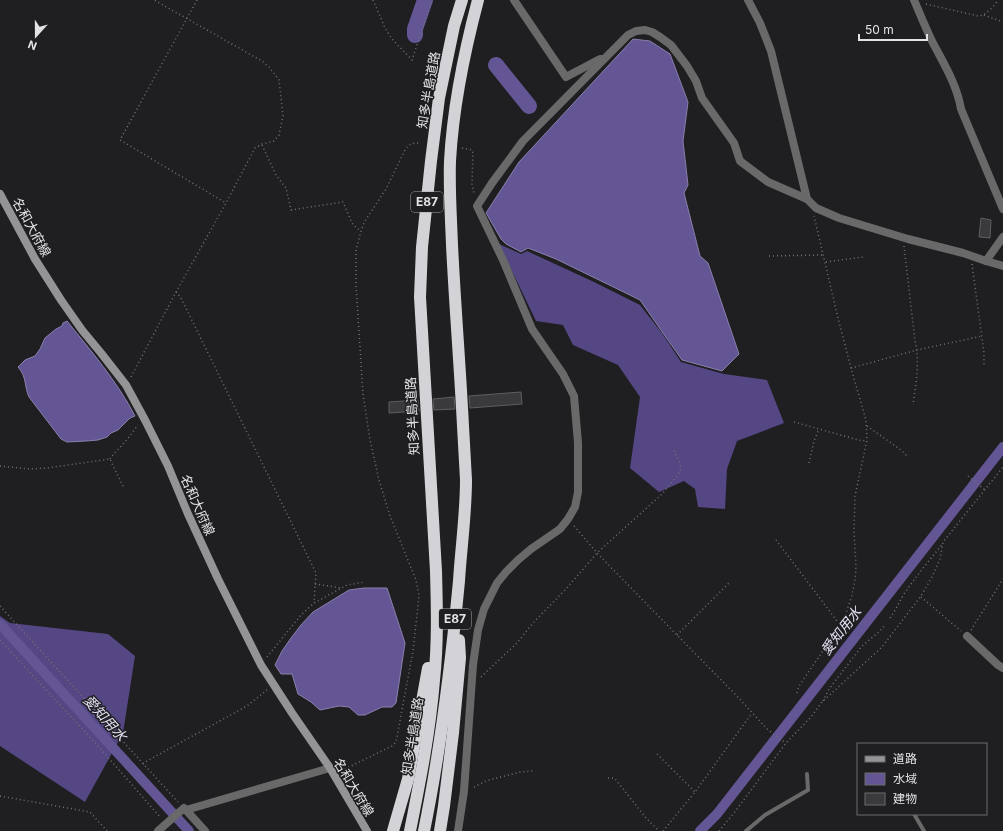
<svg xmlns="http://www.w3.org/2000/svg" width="1003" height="831" viewBox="0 0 1003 831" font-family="Inter,'Noto Sans JP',sans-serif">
	<rect width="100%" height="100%" fill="#1f1e21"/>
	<g fill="#554783">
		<path d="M 499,244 L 521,254 L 527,251 L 594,282 L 640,305 L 662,333 L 681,362 L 724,374 L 767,380 L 784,423 L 737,441 L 727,469 L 725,509 L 698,507 L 695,489 L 684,481 L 659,492 L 630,468 L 640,397 L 618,365 L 573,345 L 563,325 L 536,321 Z"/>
		<path d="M 0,616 L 10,623 L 108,634 L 135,656 L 123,733 L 85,802 L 0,746 Z"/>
	</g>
	<g fill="#645694" stroke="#8a80ac">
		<path d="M 633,39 L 650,41 L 670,54 L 688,102 L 683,141 L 688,185 L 684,193 L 700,256 L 708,263 L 739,354 L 722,371 L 682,360 L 663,333 L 640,300 L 556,259 L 528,248 L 521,252 L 506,244 L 501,239 L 486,213 L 519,162 Z"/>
		<path d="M 67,321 C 91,351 117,381 135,416 L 130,418 L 118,430 L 111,433 L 107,437 L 98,440 L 86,441 L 67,442 L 61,439 L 29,397 C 24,386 27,377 18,367 L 25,360 L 35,356 L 40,349 L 45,338 L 56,329 L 62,326 L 63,323 Z"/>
		<path d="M 364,588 L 387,588 L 405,643 L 396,703 L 392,707 L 382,707 L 365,715 L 358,715 L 349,707 L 339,706 L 320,710 L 311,702 L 298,694 L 292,674 L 281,674 L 275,665 L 282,651 L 291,638 L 301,625 L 313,612 L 349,590 Z"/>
	</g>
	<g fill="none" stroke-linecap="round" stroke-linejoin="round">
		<g stroke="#645694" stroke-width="10">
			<path d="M 0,624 L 189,831"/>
			<path d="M 700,831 L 717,814 L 1003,447"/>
		</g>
		<g stroke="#645694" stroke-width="16">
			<path d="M 415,35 L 415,29 L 425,0"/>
			<path d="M 496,65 L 529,106"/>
		</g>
	</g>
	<g fill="#3a393c" stroke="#5e5e61">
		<path d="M 981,218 L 991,220 L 990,238 L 979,237 Z"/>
		<path d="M 521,392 L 522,404 L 470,408 L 469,396 Z"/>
		<path d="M 454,397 L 455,409 L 434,410 L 433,399 Z"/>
		<path d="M 418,400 L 419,411 L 389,413 L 389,402 Z"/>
	</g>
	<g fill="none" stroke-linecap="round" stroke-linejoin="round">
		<g stroke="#737275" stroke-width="1.5" stroke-dasharray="1 3" stroke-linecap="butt">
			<path d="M 197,0 L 120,140 L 226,203"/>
			<path d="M 373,0 L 385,28 L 392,39 L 412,60 L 432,0"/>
			<path d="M 926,4 L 978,16 C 987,15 993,7 998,0"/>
			<path d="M 984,15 L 1003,22"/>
			<path d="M 262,145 L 276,175 L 286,188 L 291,210 L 343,202 L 353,225 L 361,231"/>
			<path d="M 462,148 L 472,150 L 473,153 L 472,184 L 474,194"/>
			<path d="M 904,246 L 915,341 C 920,362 916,383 913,405"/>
			<path d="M 769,256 L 823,255"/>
			<path d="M 826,262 L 863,257"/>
			<path d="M 972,264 L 984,353 L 984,365"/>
			<path d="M 176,292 L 181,298 L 316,573 L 314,603"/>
			<path d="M 851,368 L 917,350 L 982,336"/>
			<path d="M 131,377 L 176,292 L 226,203 L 255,148 L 262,144 L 274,141 L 279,135 L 283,116 L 279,80 L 269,67 L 262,61 L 154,0"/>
			<path d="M 794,422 L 862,441 L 867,440"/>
			<path d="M 867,426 L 901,450 L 907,456"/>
			<path d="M 110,459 L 111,457 L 125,442 L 138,425"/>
			<path d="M 809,463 L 814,441 L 819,429"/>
			<path d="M 0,466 L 30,469 L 47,468 L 110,459 L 116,472 L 124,488"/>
			<path d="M 968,476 L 985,490"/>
			<path d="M 574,526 L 597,553 L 674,632 L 735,694 L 768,730 L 786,743"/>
			<path d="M 776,540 L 837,621 L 841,624"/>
			<path d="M 315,584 L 341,588"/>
			<path d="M 921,597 L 961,631"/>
			<path d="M 0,606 L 178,802"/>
			<path d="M 890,618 C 896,610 899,602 904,594 C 916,576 930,560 943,543"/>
			<path d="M 971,630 L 1003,579"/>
			<path d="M 677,635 L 730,582"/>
			<path d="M 0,640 L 98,746 L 161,818"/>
			<path d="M 267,657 L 301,615 L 314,603 L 347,585 L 365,582"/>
			<path d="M 481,677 L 517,643 L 533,623 L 565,590 L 597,553 L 661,495 L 678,475 L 681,468 L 678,459 L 673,448"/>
			<path d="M 797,693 L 799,686 L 844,620 L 852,595 L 855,580 L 856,566 L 854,532 L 855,496 L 867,440 L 866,420 L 851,368 L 838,318 L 814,216"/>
			<path d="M 823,701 L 829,689 L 862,646 L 880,631 L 885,625"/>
			<path d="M 657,754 L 695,792"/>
			<path d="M 143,764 L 147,761 L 247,706 L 268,689"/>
			<path d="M 341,771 L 392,746 L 396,742 L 413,651 L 419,596 L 416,580 L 390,516 L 379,480 L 370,440 L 363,394 L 356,285 L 356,250 L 361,231 L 365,221 L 386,189 L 405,150 C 409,144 412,143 419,143"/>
			<path d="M 608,778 L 614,778 L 616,780 L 646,818 L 659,831"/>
			<path d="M 474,787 L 486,781 L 520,772 L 533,771"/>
			<path d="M 0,796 L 90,812 L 107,831"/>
			<path d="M 663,831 L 695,792 L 752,713"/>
			<path d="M 719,831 L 734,813 L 786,743 L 811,717 L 822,702 L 882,647 L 921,596 L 932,577 L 940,559 L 943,542 L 1003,467"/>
		</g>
		<g stroke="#69696a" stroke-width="4">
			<path d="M 914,814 L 924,831"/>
			<path d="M 746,831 L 765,815 L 808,790 L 807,774"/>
		</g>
		<g stroke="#69696a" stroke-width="8">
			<path d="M 514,0 L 566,77 L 600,59 L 602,59"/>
			<path d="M 748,0 L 760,23 L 771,51 L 807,199"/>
			<path d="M 914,0 C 920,14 926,29 933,43 C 944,64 957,85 961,109 L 1003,209"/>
			<path d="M 986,261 L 1003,237"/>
			<path d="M 967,636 L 998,665 L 1003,668"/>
			<path d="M 158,831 L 184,808"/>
			<path d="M 205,831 L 186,810 L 330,768"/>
			<path d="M 458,831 L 464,791 L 473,665 L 478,630 L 484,609 L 497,583 L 506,572 L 518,560 L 531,549 L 560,529 L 568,519 L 575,507 L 578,492 L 578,443 L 574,396 L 563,374 L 532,329 L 503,260 L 477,206 L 492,183 L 523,141 L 628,35 L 636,31 L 645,30 L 652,32 L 660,37 L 671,45 L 687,66 L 696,81 L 702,98 L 734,143 L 740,161 L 768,182 L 807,199 L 816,208 L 839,218 L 908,239 L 963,253 L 986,261 L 1003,266"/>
		</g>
		<path stroke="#949396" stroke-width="8" d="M 0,194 L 35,259 L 61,300 L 82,330 L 101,353 L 126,385 L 145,420 L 168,466 L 188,514 L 218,579 L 261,665 L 292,713 L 330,768 L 367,831"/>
		<g stroke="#d3d2d6" stroke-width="12">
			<path d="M 393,831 L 408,779 L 428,668"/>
			<path d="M 410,831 C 420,781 430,731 434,680 C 438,644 437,607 436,571 L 420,297 L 422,247 L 431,161 L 439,98 L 454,26 L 462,0"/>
			<path d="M 424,831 C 441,748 451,665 459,581 C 461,548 466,514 466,480 C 465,462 464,444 463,426 C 460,366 455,306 452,245 C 451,217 449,189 450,161 C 453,106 464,53 478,0"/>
			<path d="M 440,831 L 444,806 L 453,733 L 460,658 L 459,640"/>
		</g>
	</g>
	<g text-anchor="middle" stroke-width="3" stroke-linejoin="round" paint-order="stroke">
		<g fill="#1f1e21" stroke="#a8a8aa" stroke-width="1">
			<rect x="411" y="192" width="32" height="20" rx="3"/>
			<rect x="439" y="609" width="32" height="20" rx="3"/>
		</g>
		<g font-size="12" font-weight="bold" fill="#e3e3e5">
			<text x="427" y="206">E87</text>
			<text x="455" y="623">E87</text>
		</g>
		<g font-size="13" fill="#e3e3e5" stroke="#1f1e21">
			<text transform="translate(428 90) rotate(-80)" y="5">知多半島道路</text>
			<text transform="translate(32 227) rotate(61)" y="5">名和大府線</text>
			<text transform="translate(412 416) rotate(-93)" y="5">知多半島道路</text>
			<text transform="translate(198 505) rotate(66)" y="5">名和大府線</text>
			<text transform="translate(412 736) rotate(-81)" y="5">知多半島道路</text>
			<text transform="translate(354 787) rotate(59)" y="5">名和大府線</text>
		</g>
		<g font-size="14" font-style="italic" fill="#e3e0f3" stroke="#1f1e21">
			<text transform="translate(841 631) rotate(-52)" y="5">愛知用水</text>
			<text transform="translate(105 718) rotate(48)" y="5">愛知用水</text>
		</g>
	</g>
	<rect x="857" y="743" width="130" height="72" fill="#1f1e21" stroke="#6d6d6f"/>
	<rect x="865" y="756" width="20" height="6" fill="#949396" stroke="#6d6d6f"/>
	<text x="893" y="763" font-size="12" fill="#e3e3e5">道路</text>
	<rect x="865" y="773" width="20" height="12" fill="#645694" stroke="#6d6d6f"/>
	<text x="893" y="783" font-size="12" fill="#e3e3e5">水域</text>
	<rect x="865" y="793" width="20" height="12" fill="#3a393c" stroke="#6d6d6f"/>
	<text x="893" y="803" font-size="12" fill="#e3e3e5">建物</text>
	<g transform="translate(36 36) rotate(201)" stroke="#1f1e21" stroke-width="3" paint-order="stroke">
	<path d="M0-3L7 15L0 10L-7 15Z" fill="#e3e3e5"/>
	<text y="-6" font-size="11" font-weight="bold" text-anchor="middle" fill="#e3e3e5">N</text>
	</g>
	<path d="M859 34v6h68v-6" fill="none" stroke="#e3e3e5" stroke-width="2"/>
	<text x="865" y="34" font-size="12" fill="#e3e3e5" stroke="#1f1e21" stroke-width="3" paint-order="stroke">50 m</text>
</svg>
